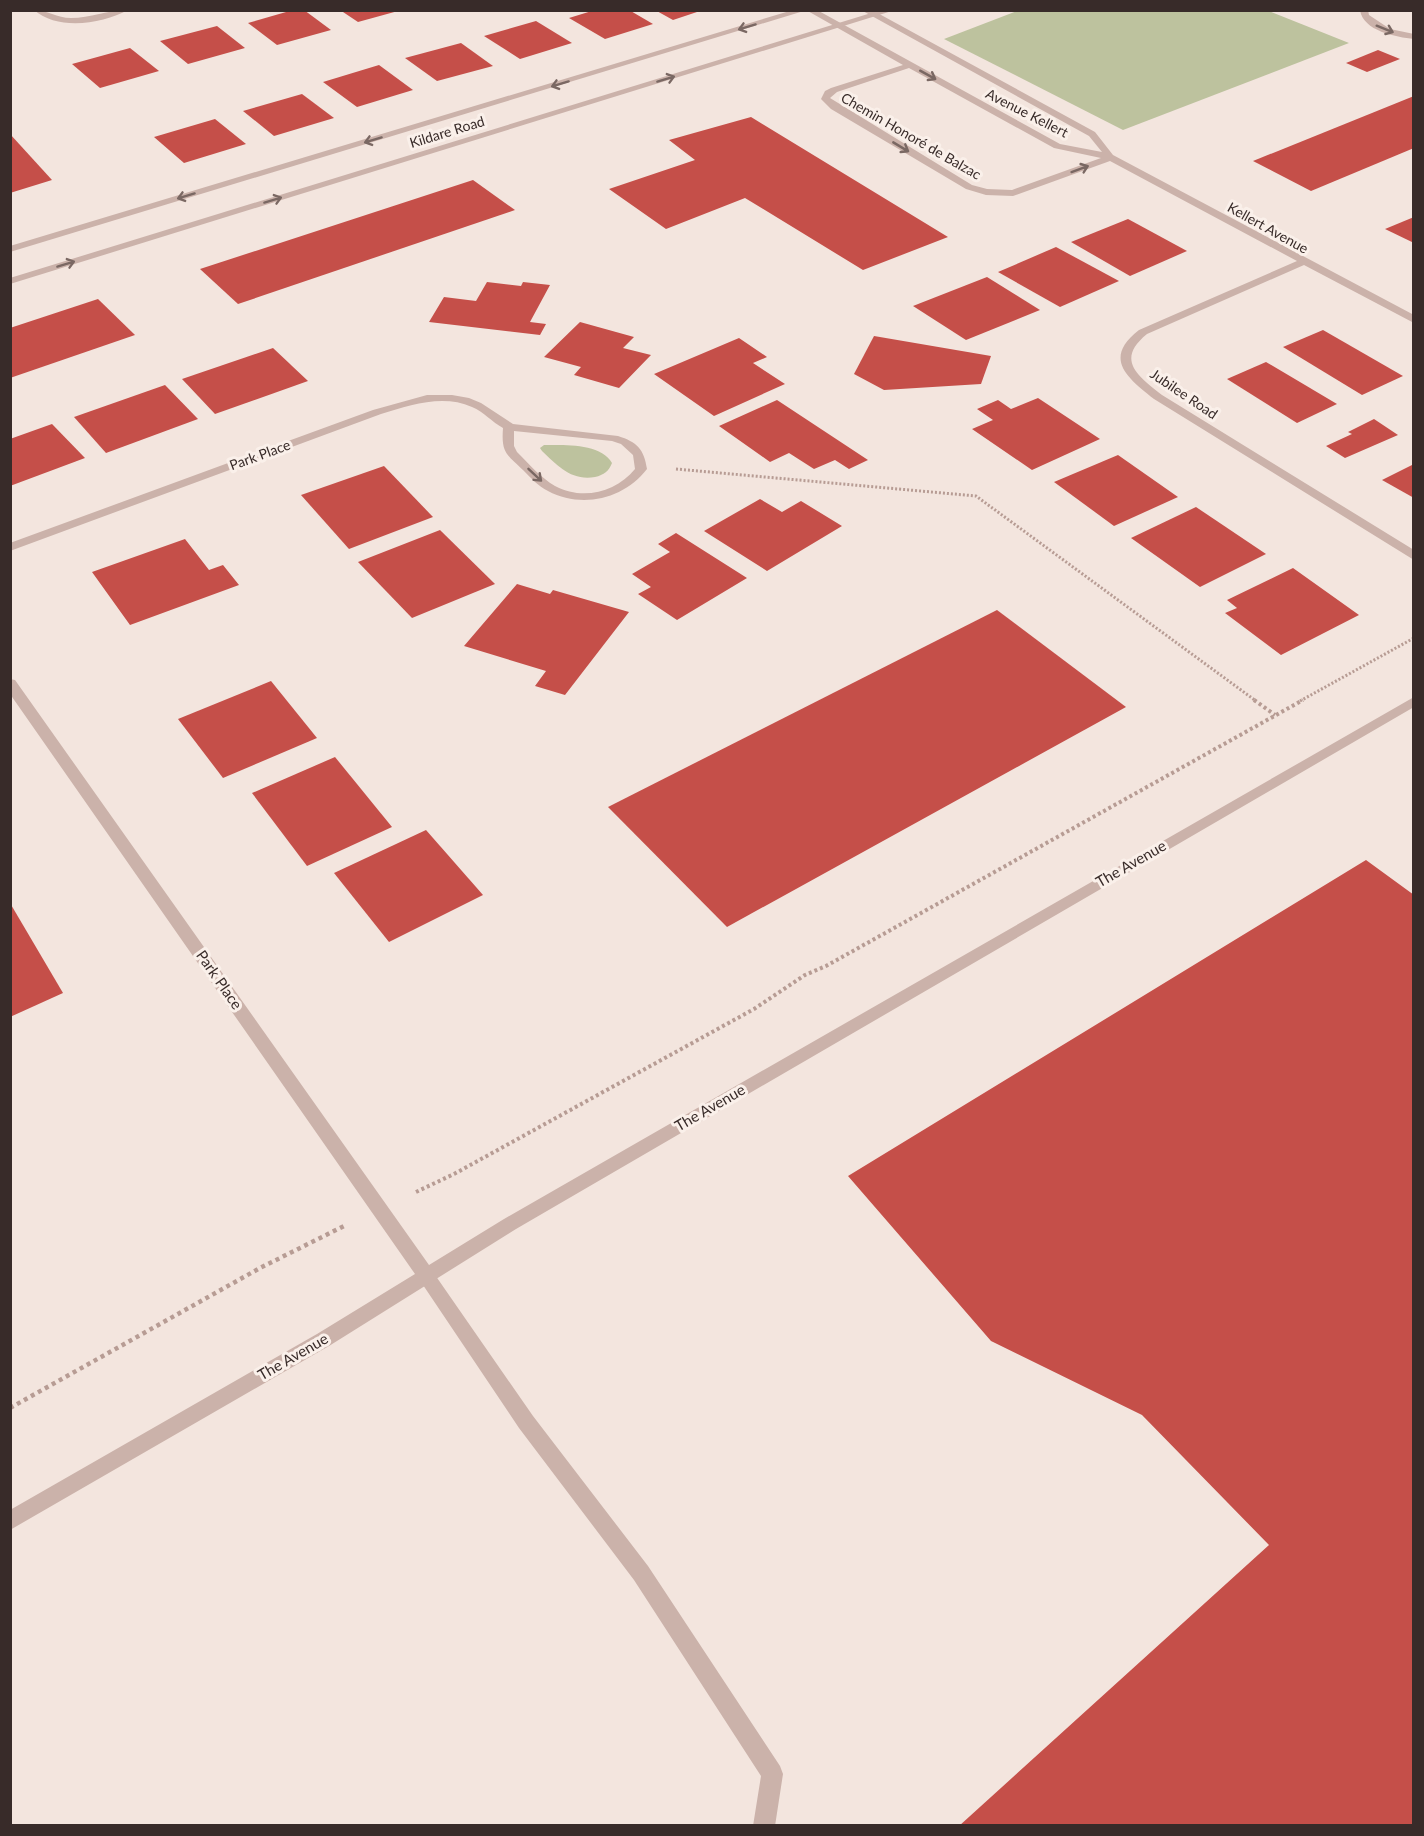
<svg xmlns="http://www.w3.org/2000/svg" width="1424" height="1836" viewBox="0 0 1424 1836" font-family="Lato,sans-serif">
	<rect width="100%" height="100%" fill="#f3e5de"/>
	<g fill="#bdc29e">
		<path d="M 1269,11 L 1349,43 L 1123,130 L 944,39 L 1017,11 Z"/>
		<path d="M 544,445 C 564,445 601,443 612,463 C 609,471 604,475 595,477 C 571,481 558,466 542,451 L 540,448 Z"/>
	</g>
	<g fill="#c54f49">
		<path d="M 293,10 L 304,10 L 331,30 L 277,45 L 248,23 Z"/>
		<path d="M 340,10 L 398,10 L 398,11 L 358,22 Z"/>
		<path d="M 595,10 L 629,10 L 653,24 L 605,39 L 569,18 Z"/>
		<path d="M 655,10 L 700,10 L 700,11 L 673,20 Z"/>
		<path d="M 536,21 L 572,43 L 520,59 L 484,36 Z"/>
		<path d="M 217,26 L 245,48 L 188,64 L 160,41 Z"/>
		<path d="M 461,43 L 493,66 L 437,81 L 405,58 Z"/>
		<path d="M 130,48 L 159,71 L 100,88 L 72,64 Z"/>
		<path d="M 1378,50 L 1400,59 L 1367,72 L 1346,63 Z"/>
		<path d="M 379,65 L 413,90 L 357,107 L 323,82 Z"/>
		<path d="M 302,94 L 334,118 L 274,136 L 243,111 Z"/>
		<path d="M 1414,96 L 1414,148 L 1311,191 L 1253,161 Z"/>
		<path d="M 751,117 L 948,237 L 863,270 L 745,198 L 666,229 L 609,189 L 695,160 L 669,140 Z"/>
		<path d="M 215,119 L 246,144 L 184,163 L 154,137 Z"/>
		<path d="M 10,134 L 52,180 L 10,193 Z"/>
		<path d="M 473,180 L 515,210 L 238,304 L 200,269 Z"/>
		<path d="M 1414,217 L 1414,243 L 1385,229 Z"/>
		<path d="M 1128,219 L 1187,251 L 1130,276 L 1071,242 Z"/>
		<path d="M 1056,247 L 1119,281 L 1060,307 L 998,272 Z"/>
		<path d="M 987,277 L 1040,310 L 966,340 L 913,306 Z"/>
		<path d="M 487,282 L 521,286 L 523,282 L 550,285 L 530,322 L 546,324 L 540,335 L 429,322 L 444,297 L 476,301 Z"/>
		<path d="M 98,299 L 135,335 L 10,378 L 10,328 Z"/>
		<path d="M 580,322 L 634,337 L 623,348 L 651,355 L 619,388 L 574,375 L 581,367 L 544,357 Z"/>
		<path d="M 1323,330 L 1403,376 L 1362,395 L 1283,347 Z"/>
		<path d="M 874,336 L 991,356 L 981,384 L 884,390 L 854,374 Z"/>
		<path d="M 739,338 L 767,357 L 753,363 L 785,384 L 714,416 L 654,374 Z"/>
		<path d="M 273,348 L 308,381 L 215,414 L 182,379 Z"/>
		<path d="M 1266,362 L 1337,404 L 1297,423 L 1227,379 Z"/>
		<path d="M 165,385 L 198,419 L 106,453 L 74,417 Z"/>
		<path d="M 1038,398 L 1100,439 L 1032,470 L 972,429 L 993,420 L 977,409 L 998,400 L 1011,409 Z"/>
		<path d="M 777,400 L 868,460 L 849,469 L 835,460 L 814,469 L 789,453 L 770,462 L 719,426 Z"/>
		<path d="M 1374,419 L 1398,435 L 1345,458 L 1326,446 L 1352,434 L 1348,432 Z"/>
		<path d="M 52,424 L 85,458 L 10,486 L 10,439 Z"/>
		<path d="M 1118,455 L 1178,497 L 1114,526 L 1054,482 Z"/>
		<path d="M 1414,464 L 1414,498 L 1382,480 Z"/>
		<path d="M 384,466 L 433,517 L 349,549 L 301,495 Z"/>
		<path d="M 760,499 L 782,512 L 801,501 L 842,526 L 767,571 L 704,531 Z"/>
		<path d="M 1196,507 L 1266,554 L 1200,587 L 1131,538 Z"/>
		<path d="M 440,530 L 495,584 L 412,618 L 358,562 Z"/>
		<path d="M 676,533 L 747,578 L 677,620 L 638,594 L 651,587 L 632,574 L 670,552 L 658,544 Z"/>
		<path d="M 185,539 L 209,570 L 223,565 L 239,585 L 130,625 L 92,572 Z"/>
		<path d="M 1293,568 L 1359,615 L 1281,655 L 1225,613 L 1237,608 L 1227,600 Z"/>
		<path d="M 517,584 L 550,594 L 553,590 L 629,612 L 565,695 L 535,686 L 546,671 L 464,646 Z"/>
		<path d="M 997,610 L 1126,707 L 727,927 L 608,807 Z"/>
		<path d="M 271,681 L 317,738 L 223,778 L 178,719 Z"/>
		<path d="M 335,757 L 392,827 L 307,866 L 252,793 Z"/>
		<path d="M 426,830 L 483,895 L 389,942 L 334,873 Z"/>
		<path d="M 1366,860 L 1414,895 L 1414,1826 L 959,1826 L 1269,1545 L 1142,1415 L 991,1341 L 848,1176 Z"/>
		<path d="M 10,903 L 63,993 L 10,1017 Z"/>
	</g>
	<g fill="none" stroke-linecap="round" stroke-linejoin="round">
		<g stroke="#b79c94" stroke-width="3" stroke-dasharray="2 2" stroke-linecap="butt">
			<path d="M 676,469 L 976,496 L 1256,701"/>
			<path d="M 1300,701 L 1414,638"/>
		</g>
		<g stroke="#b79c94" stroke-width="4" stroke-dasharray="3 3" stroke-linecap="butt">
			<path d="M 1254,700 L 1275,715"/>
			<path d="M 416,1192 L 454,1174 L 754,1009 L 805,975 L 826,966 L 1303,700"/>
		</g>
		<path stroke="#b79c94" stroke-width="4.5" stroke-dasharray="4 4" stroke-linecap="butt" d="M 10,1408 L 260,1268 L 344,1226"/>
		<path fill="#cbb2aa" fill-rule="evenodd" d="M 427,1269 L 433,1272 L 533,1416 L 648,1566 L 780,1766 L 783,1774 L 775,1826 L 753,1826 L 761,1776 L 634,1580 L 519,1428 L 421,1282 L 418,1277 L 421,1272 Z"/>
		<g fill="#cbb2aa" fill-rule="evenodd">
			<path d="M 34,10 C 47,10 57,18 71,18 C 90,18 108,10 128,10 C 102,24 58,31 34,10 Z"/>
			<path d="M 806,10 L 817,10 L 1060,144 L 1102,152 L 1089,136 L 861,10 L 872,10 L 1095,132 L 1113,155 L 1414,315 L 1414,323 L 1304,265 L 1147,334 C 1115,360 1138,376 1162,395 L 1414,550 L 1414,560 L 1154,399 C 1126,377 1103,358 1139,330 L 1297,261 L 1110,161 L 1013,196 L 986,195 L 966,189 L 831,109 L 821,99 L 825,91 L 831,88 L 903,65 ZM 909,68 L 1054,148 L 1101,158 L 1012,190 L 987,189 L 972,185 L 830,98 L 837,92 Z"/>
			<path d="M 1360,10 L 1368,10 L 1369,15 L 1390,29 L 1414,34 L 1414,39 C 1396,37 1363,31 1360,10 Z"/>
			<path d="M 427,395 L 452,395 L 469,398 L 481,403 L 513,424 L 618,436 C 637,442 644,449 647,469 C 624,499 582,509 548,491 C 538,486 531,478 523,470 C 507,454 501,454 503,428 C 492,422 484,412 472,407 C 443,394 410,405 381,414 L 10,551 L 10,543 L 373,410 ZM 514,431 L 612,441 L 621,444 L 633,455 L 635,469 C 616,492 583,501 555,486 C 541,478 528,463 517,452 L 514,446 Z"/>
			<path d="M 10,679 L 15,680 L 429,1265 L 504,1219 L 1414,697 L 1414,707 L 516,1229 L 329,1346 L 10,1530 L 10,1510 L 317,1334 L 415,1274 L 10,694 Z"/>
		</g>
		<g fill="#cbb2aa" fill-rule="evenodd">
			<path d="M 793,10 L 807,10 L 10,252 L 10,246 Z"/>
			<path d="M 881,10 L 895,10 L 10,284 L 10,278 Z"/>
		</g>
	</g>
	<defs><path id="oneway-shaft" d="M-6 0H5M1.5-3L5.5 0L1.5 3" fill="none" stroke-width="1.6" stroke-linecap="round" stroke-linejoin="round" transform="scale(1.5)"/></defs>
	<g stroke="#7a6863">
		<use href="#oneway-shaft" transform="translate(747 27) rotate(163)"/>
		<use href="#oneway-shaft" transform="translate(1385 29) rotate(22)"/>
		<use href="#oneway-shaft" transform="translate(928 75) rotate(29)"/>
		<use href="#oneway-shaft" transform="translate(666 79) rotate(-17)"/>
		<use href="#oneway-shaft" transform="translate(560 84) rotate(163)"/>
		<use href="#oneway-shaft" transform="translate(373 140) rotate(163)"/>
		<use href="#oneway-shaft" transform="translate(901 147) rotate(31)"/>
		<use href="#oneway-shaft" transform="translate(1080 169) rotate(-20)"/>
		<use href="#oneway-shaft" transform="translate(186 196) rotate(163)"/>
		<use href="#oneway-shaft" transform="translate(273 200) rotate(-17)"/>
		<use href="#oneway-shaft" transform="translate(66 264) rotate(-17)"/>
		<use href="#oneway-shaft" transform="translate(535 475) rotate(43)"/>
	</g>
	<g text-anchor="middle" stroke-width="6" stroke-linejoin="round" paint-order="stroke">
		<g font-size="14" fill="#382b29" stroke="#faf0ea">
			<text transform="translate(1027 113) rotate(27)" y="5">Avenue Kellert</text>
			<text transform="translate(447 132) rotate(-17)" y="5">Kildare Road</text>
			<text transform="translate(911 136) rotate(30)" y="5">Chemin Honoré de Balzac</text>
			<text transform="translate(1268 228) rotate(29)" y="5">Kellert Avenue</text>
			<text transform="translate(1184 394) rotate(34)" y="5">Jubilee Road</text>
			<text transform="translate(260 455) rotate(-20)" y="5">Park Place</text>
		</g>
		<g font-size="15" fill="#382b29" stroke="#faf0ea">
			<text transform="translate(1131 864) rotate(-30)" y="5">The Avenue</text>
			<text transform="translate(219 980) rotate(55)" y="5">Park Place</text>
			<text transform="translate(710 1108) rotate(-30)" y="5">The Avenue</text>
			<text transform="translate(293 1357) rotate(-30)" y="5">The Avenue</text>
		</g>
	</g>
	<rect width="1424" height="1836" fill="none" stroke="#382b29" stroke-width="24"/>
</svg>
